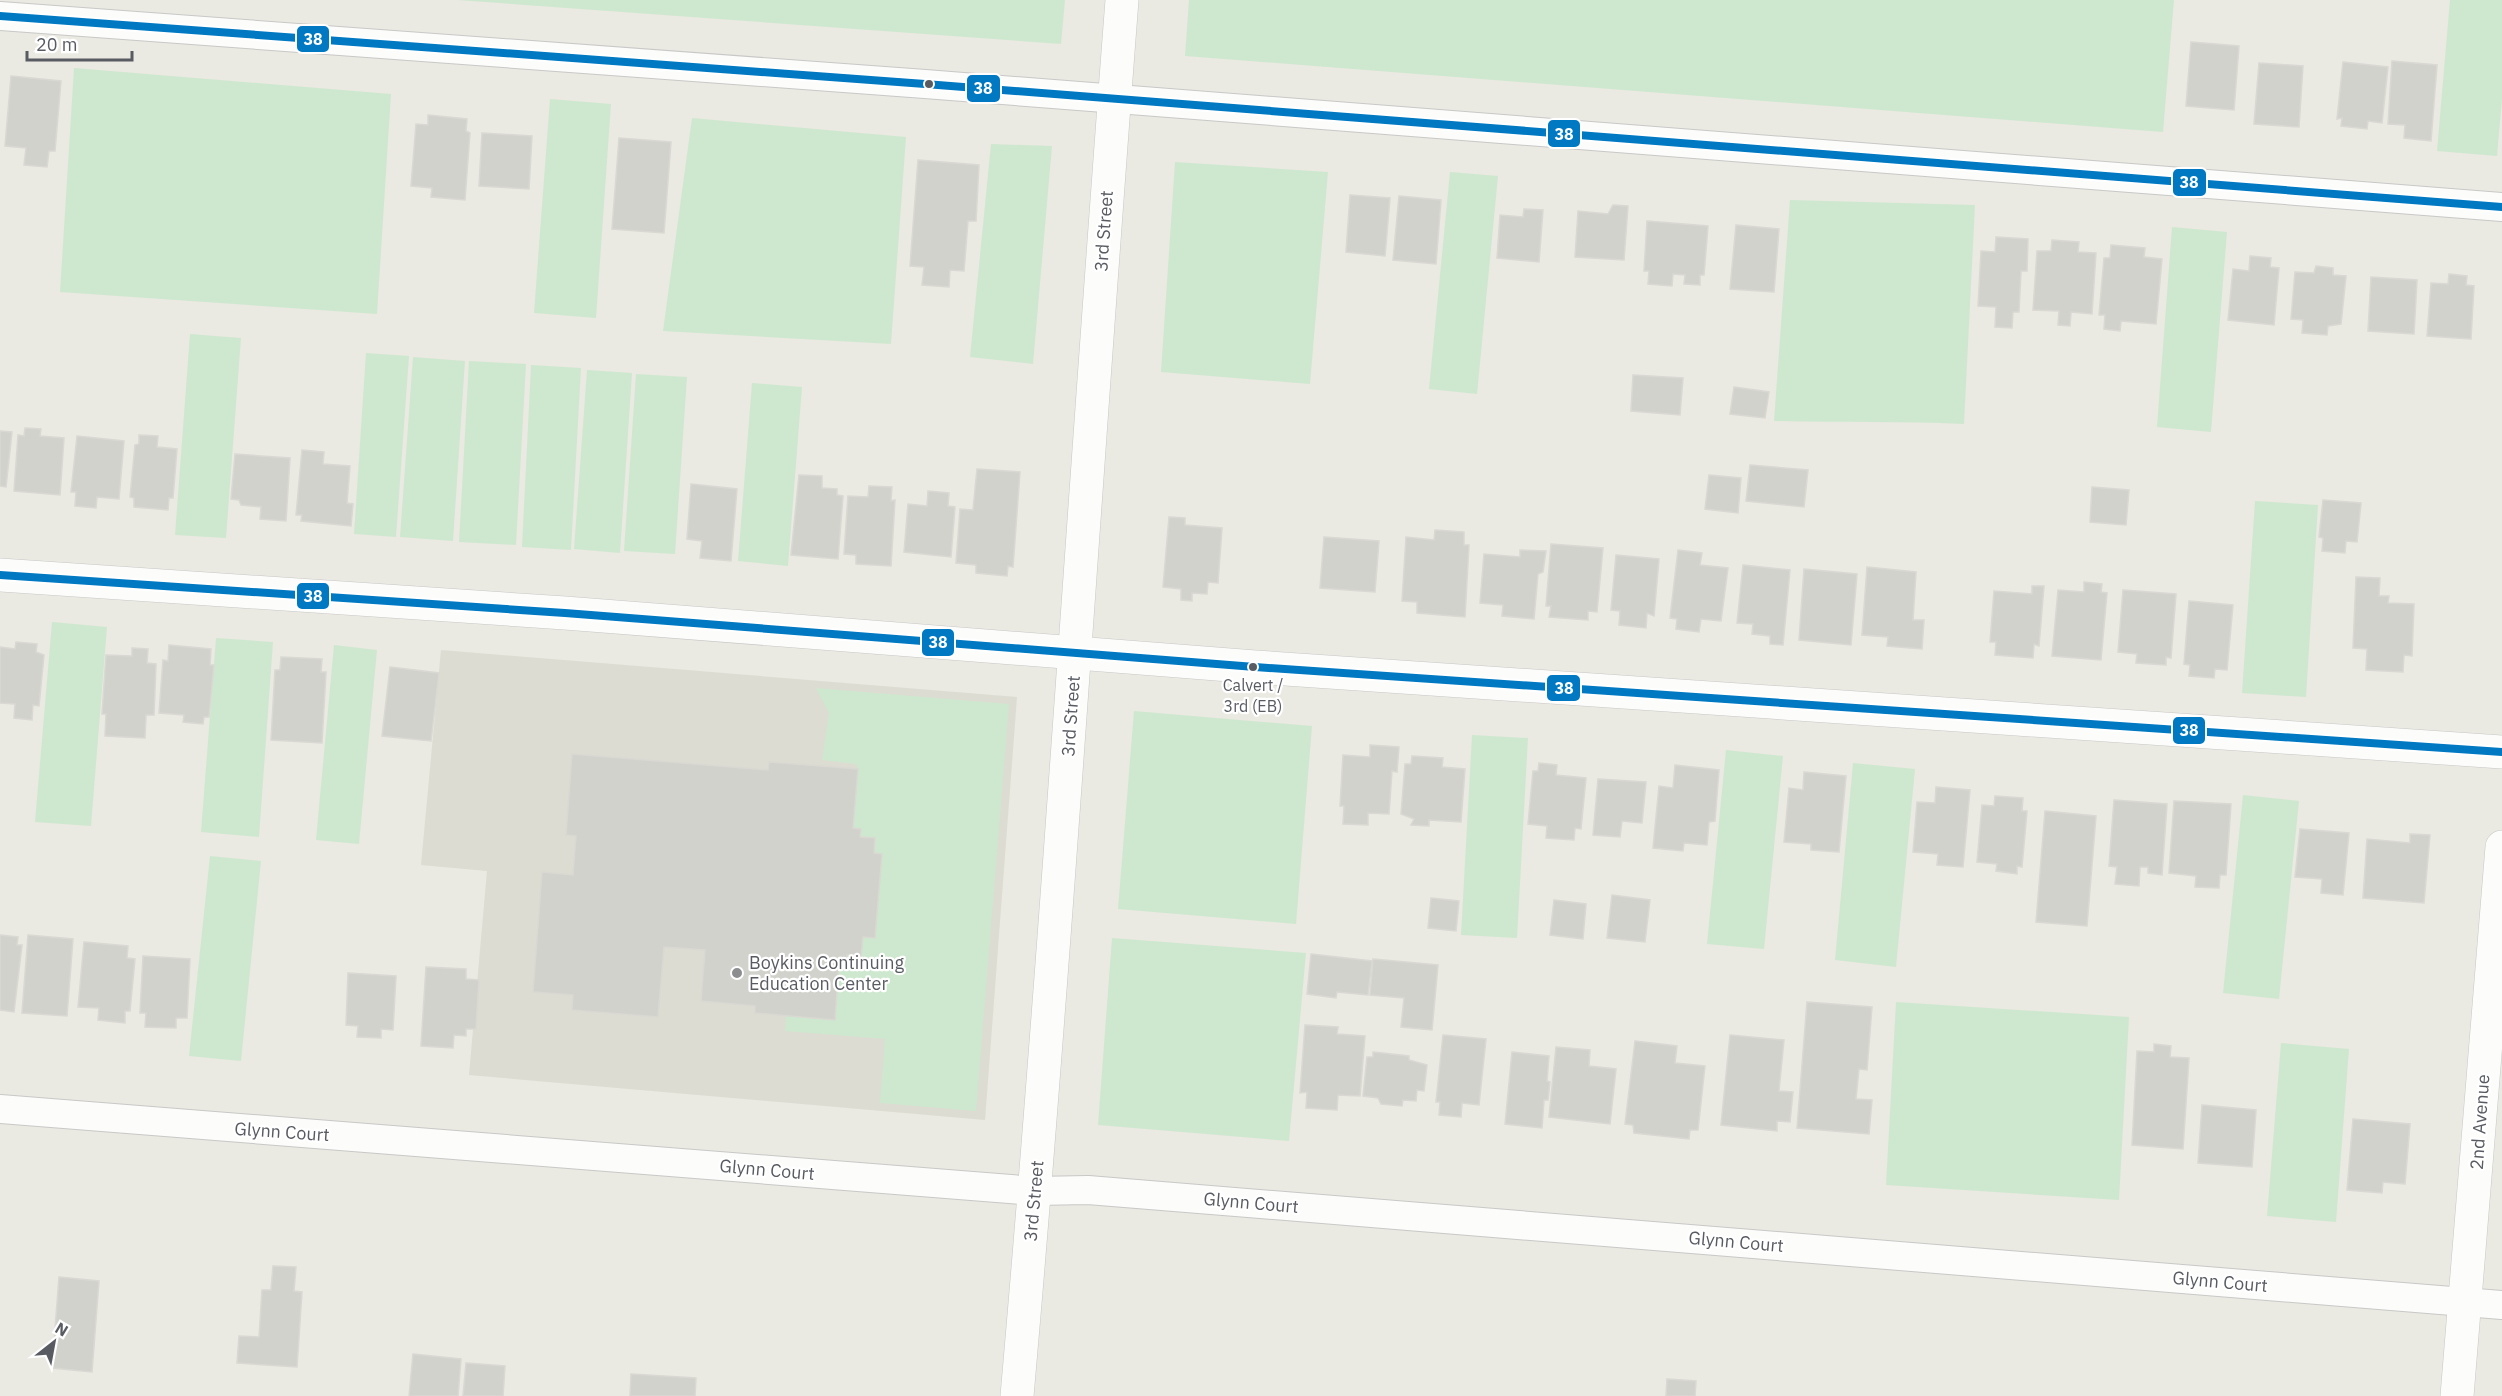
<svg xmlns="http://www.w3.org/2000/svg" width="2502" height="1396" viewBox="0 0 2502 1396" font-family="'IBM Plex Sans',sans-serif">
	<rect width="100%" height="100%" fill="#eae9e2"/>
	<path fill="#dcdcd2" d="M 441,650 L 1017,697 L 985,1120 L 469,1075 L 487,871 L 421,865 Z"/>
	<g fill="#cee8cf">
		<path d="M 457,0 L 1065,0 L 1061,44 Z"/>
		<path d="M 1189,0 L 2174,0 L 2163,132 L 1185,56 Z"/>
		<path d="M 2450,0 L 2502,0 L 2502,99 L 2497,156 L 2437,151 Z"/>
		<path d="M 74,68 L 391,94 L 377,314 L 60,292 Z"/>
		<path d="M 550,99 L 611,104 L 596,318 L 534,313 Z"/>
		<path d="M 692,118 L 906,137 L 891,344 L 663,331 Z"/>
		<path d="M 991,144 L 1052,146 L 1033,364 L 970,357 Z"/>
		<path d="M 1175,162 L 1328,172 L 1310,384 L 1161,372 Z"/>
		<path d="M 1450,172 L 1498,176 L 1477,394 L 1429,389 Z"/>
		<path d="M 1790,200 L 1975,205 L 1964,424 C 1900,421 1838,423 1774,421 Z"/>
		<path d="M 2172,227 L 2227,232 L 2211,432 L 2157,427 Z"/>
		<path d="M 190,334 L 241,338 L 226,538 L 175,535 Z"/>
		<path d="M 366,353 L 409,356 L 396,537 L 354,534 Z"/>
		<path d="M 413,357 L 465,361 L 453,541 L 400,537 Z"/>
		<path d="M 469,361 L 526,364 L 516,545 L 459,542 Z"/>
		<path d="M 531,365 L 581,368 L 571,550 L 522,547 Z"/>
		<path d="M 587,370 L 632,373 L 620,553 L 574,549 Z"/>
		<path d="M 636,374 L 687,377 L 675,554 L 624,551 Z"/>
		<path d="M 752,383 L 802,387 L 788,566 L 738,561 Z"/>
		<path d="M 2255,501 L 2318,505 L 2306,697 L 2242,693 Z"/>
		<path d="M 52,622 L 107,627 L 91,826 L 35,822 Z"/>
		<path d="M 216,638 L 273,642 L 259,837 L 201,832 Z"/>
		<path d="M 334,645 L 377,650 L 359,844 L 316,840 Z"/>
		<path d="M 816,688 L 1009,704 L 976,1111 L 880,1103 L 885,1039 L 785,1031 L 786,1016 L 835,1019 L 839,963 L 847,963 L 847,955 L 861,956 L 863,937 L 875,938 L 882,854 L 874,853 L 875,838 L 860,837 L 860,829 L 853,828 L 858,770 L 856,764 L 822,760 L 829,713 Z"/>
		<path d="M 1134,711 L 1312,726 L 1296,924 L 1118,909 Z"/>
		<path d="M 1472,735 L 1528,738 L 1517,938 L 1461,935 Z"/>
		<path d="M 1726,750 L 1783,756 L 1764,949 L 1707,944 Z"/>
		<path d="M 1853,763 L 1915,769 L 1896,967 L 1835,960 Z"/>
		<path d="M 2243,795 L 2299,801 L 2279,999 L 2223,993 Z"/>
		<path d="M 210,856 L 261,861 L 241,1061 L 189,1056 Z"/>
		<path d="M 1112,938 L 1306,953 L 1289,1141 L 1098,1125 Z"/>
		<path d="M 1896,1002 L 2129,1017 L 2119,1200 L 1886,1185 Z"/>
		<path d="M 2281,1043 L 2349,1049 L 2336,1222 L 2267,1216 Z"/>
	</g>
	<g fill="#d2d2cd" stroke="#d9d8d2" stroke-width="1.5">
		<path d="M 2191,42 L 2239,46 L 2234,110 L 2186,106 Z"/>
		<path d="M 2392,61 L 2437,65 L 2431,141 L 2404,138 L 2405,125 L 2388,124 Z"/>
		<path d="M 2343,62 L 2388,67 L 2382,123 L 2368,121 L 2367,129 L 2341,126 L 2342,118 L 2337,119 Z"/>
		<path d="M 2259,63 L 2303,66 L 2299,127 L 2254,124 Z"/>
		<path d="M 11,76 L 61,81 L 55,151 L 49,151 L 47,167 L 24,165 L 26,148 L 5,146 Z"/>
		<path d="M 428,115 L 467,119 L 466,131 L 470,133 L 465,200 L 431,197 L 432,188 L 411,186 L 416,124 L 428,125 Z"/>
		<path d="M 482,133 L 532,136 L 529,189 L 479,186 Z"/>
		<path d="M 619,138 L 671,142 L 664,233 L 612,229 Z"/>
		<path d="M 918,160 L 979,165 L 976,221 L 968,221 L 964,271 L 950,270 L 949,287 L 922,285 L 924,267 L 910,266 Z"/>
		<path d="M 1350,195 L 1390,198 L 1385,256 L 1346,252 Z"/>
		<path d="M 1399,196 L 1441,200 L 1436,264 L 1393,260 Z"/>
		<path d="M 1613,205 L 1628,206 L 1624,260 L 1575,257 L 1578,211 L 1608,214 Z"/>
		<path d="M 1524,209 L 1543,210 L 1539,262 L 1497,258 L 1500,215 L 1523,217 Z"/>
		<path d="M 1647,221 L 1708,226 L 1704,275 L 1700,275 L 1700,285 L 1684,284 L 1685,275 L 1673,274 L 1672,286 L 1648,284 L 1649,271 L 1644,271 Z"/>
		<path d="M 1736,225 L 1779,229 L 1774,292 L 1730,289 Z"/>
		<path d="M 1996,237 L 2028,239 L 2027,271 L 2021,271 L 2019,312 L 2013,312 L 2012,328 L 1995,327 L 1996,307 L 1978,306 L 1981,251 L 1995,252 Z"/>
		<path d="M 2052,240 L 2079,242 L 2078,252 L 2096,253 L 2092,314 L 2071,312 L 2070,326 L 2058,325 L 2059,311 L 2033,310 L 2037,251 L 2051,251 Z"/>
		<path d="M 2111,245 L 2145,248 L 2144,257 L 2162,259 L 2156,324 L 2121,321 L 2120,331 L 2104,329 L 2105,315 L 2099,315 L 2104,258 L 2110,258 Z"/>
		<path d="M 2250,256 L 2271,258 L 2270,267 L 2279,268 L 2274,325 L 2228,320 L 2233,269 L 2249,271 Z"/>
		<path d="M 2316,266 L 2333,268 L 2333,275 L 2346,276 L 2341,324 L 2328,326 L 2327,335 L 2302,333 L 2303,320 L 2291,319 L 2295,272 L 2314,273 Z"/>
		<path d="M 2449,274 L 2467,276 L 2466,285 L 2474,286 L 2471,339 L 2427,336 L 2431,283 L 2448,284 Z"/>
		<path d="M 2371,277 L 2417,280 L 2414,334 L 2368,331 Z"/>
		<path d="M 1633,375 L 1683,378 L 1680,415 L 1631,411 Z"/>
		<path d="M 1734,387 L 1769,392 L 1765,418 L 1730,414 Z"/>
		<path d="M 25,428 L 41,429 L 40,436 L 64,438 L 60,495 L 14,491 L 18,435 L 24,436 Z"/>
		<path d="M 0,431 L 12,432 L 6,487 L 0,486 Z"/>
		<path d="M 139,435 L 158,436 L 157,447 L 177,449 L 173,498 L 169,498 L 168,510 L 134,507 L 134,498 L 130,497 L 135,445 L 139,444 Z"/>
		<path d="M 77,436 L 124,441 L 119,499 L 97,497 L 96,508 L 75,506 L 76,492 L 71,492 Z"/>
		<path d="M 302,450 L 324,452 L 323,464 L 350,466 L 347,503 L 353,504 L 351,526 L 301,521 L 302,515 L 296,515 Z"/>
		<path d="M 235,454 L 290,458 L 286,521 L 260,519 L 261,507 L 241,505 L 239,500 L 231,499 Z"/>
		<path d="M 1750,465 L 1808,470 L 1804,507 L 1746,501 Z"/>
		<path d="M 977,469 L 1020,472 L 1013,567 L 1008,566 L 1007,576 L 976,573 L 976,565 L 956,563 L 960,509 L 973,510 Z"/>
		<path d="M 799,475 L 822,476 L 822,488 L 837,489 L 837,495 L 843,496 L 838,559 L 791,555 Z"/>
		<path d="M 1709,475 L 1741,478 L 1738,513 L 1705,509 Z"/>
		<path d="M 691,484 L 737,489 L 731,561 L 700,558 L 702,541 L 687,539 Z"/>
		<path d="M 869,486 L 892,487 L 891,501 L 895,500 L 891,566 L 856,564 L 856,555 L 844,554 L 848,496 L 868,497 Z"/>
		<path d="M 2092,487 L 2129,490 L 2126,525 L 2090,522 Z"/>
		<path d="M 928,491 L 949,493 L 948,506 L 955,507 L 951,557 L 904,552 L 908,504 L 927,506 Z"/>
		<path d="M 2323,500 L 2361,503 L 2357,542 L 2346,541 L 2345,553 L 2322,551 L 2323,538 L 2319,537 Z"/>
		<path d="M 1169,517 L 1185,518 L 1185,525 L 1222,528 L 1218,583 L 1208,582 L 1207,594 L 1192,593 L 1192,601 L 1181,600 L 1181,589 L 1163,587 Z"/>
		<path d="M 1435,530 L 1464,532 L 1464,545 L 1469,545 L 1465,617 L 1417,613 L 1417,602 L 1402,601 L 1406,537 L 1434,540 Z"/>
		<path d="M 1324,537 L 1379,541 L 1375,592 L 1320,588 Z"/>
		<path d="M 1551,544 L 1603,548 L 1597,612 L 1588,611 L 1588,620 L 1549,617 L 1551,606 L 1546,606 Z"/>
		<path d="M 1520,550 L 1546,551 L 1543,572 L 1538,574 L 1534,619 L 1502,616 L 1503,605 L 1480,603 L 1484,554 L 1520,557 Z"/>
		<path d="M 1678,550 L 1702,553 L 1700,565 L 1728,568 L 1721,621 L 1701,619 L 1699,632 L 1676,629 L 1677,619 L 1670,618 Z"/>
		<path d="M 1616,555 L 1659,559 L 1654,616 L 1647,613 L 1646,628 L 1619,625 L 1620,611 L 1611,610 Z"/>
		<path d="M 1743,565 L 1790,570 L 1783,645 L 1770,644 L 1770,636 L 1752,634 L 1753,624 L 1737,623 Z"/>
		<path d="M 1867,567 L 1916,572 L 1913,620 L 1924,620 L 1922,649 L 1887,646 L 1888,637 L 1862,635 Z"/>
		<path d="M 1804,569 L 1857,574 L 1851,645 L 1799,640 Z"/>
		<path d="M 2356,577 L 2380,578 L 2379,596 L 2389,596 L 2388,603 L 2414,604 L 2412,656 L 2404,655 L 2403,672 L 2366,670 L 2367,649 L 2353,648 Z"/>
		<path d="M 2084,582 L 2102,584 L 2101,592 L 2107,593 L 2101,660 L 2052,656 L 2058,590 L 2084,592 Z"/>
		<path d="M 2032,586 L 2044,586 L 2039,646 L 2034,644 L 2033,658 L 1995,655 L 1996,642 L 1990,642 L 1994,591 L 2032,594 Z"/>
		<path d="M 2123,590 L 2176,594 L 2171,658 L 2166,657 L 2166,665 L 2136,663 L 2137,654 L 2118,652 Z"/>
		<path d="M 2189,601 L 2233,605 L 2227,670 L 2215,669 L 2214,678 L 2189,676 L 2190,665 L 2184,664 Z"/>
		<path d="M 16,642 L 37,644 L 36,652 L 44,655 L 39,706 L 33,705 L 32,720 L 14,718 L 15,704 L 0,703 L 0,647 L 15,649 Z"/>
		<path d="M 169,645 L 211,649 L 210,665 L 214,665 L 209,717 L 204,717 L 203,724 L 183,722 L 184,715 L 159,713 L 163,660 L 168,661 Z"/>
		<path d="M 132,648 L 148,649 L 147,663 L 156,664 L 154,715 L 146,715 L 145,738 L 105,736 L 106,714 L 102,714 L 106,655 L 132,656 Z"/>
		<path d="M 281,657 L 322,659 L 321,672 L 326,672 L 322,743 L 271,740 L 275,670 L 280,670 Z"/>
		<path d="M 390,667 L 439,673 L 431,741 L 382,736 Z"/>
		<path d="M 1370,745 L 1399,747 L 1397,772 L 1392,771 L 1389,814 L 1368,813 L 1368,825 L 1343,824 L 1344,806 L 1340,806 L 1343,755 L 1370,757 Z"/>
		<path d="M 572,754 L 768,770 L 769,762 L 858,769 L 853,828 L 861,829 L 860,837 L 875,838 L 874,853 L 882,854 L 875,938 L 863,937 L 861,957 L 847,955 L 847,963 L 839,963 L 835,1020 L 755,1013 L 755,1006 L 701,1001 L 705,950 L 664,947 L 658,1017 L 572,1010 L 573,995 L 533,992 L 542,872 L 573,875 L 576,836 L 566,835 Z"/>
		<path d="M 1412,756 L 1443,758 L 1442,767 L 1465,769 L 1461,822 L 1429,820 L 1429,826 L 1411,825 L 1414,819 L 1401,814 L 1405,764 L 1411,764 Z"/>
		<path d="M 1539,763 L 1557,765 L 1556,775 L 1586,778 L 1581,829 L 1575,828 L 1574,840 L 1546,838 L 1547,826 L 1528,824 L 1533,771 L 1538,771 Z"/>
		<path d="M 1675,765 L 1719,770 L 1715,821 L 1709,822 L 1707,845 L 1684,843 L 1683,851 L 1653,848 L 1659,786 L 1673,788 Z"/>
		<path d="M 1804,772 L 1846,776 L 1839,852 L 1811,850 L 1811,844 L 1784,842 L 1789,788 L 1803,790 Z"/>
		<path d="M 1598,779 L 1646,782 L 1642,823 L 1622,821 L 1620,837 L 1593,835 Z"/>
		<path d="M 1936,787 L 1970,790 L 1963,867 L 1937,865 L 1938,854 L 1913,852 L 1917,802 L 1935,803 Z"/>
		<path d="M 1995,796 L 2023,798 L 2022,811 L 2027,811 L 2022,867 L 2017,866 L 2017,874 L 1996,871 L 1997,864 L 1977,862 L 1982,805 L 1994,806 Z"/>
		<path d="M 2114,800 L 2167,804 L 2162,875 L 2148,873 L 2148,867 L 2140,867 L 2139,886 L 2115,884 L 2117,867 L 2109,866 Z"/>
		<path d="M 2174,801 L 2231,804 L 2226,875 L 2220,875 L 2219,888 L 2195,887 L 2196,876 L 2169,873 Z"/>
		<path d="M 2045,811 L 2096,816 L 2087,926 L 2036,922 Z"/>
		<path d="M 2300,829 L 2349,833 L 2343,895 L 2321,893 L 2322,879 L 2295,877 Z"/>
		<path d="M 2410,834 L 2430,835 L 2424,903 L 2363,898 L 2367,839 L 2410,843 Z"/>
		<path d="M 1612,895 L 1650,900 L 1645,942 L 1607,938 Z"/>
		<path d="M 1431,898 L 1459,901 L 1456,931 L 1428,928 Z"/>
		<path d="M 1554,900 L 1586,904 L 1583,939 L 1550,935 Z"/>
		<path d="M 0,935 L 18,937 L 17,945 L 22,945 L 14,1012 L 0,1010 Z"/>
		<path d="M 28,935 L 73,939 L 67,1016 L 22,1013 Z"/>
		<path d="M 84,942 L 128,946 L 127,958 L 135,959 L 130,1011 L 125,1011 L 125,1023 L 98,1020 L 99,1008 L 78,1007 Z"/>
		<path d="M 1311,954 L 1372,961 L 1368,995 L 1337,992 L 1336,998 L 1307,994 Z"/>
		<path d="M 143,956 L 190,959 L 187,1018 L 176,1018 L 176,1028 L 145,1027 L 146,1013 L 140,1013 Z"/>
		<path d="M 1373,959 L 1438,965 L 1432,1030 L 1401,1027 L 1404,998 L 1370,995 Z"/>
		<path d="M 426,967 L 466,969 L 466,979 L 479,980 L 476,1029 L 466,1029 L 466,1036 L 454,1035 L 453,1048 L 421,1046 Z"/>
		<path d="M 348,973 L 396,976 L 393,1030 L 381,1029 L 381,1038 L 357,1037 L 358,1026 L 346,1025 Z"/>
		<path d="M 1807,1002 L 1872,1007 L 1867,1070 L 1859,1069 L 1856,1099 L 1872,1100 L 1869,1134 L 1797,1128 Z"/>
		<path d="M 1305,1025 L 1338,1027 L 1337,1034 L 1365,1036 L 1360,1096 L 1338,1095 L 1337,1110 L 1306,1108 L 1307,1092 L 1300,1093 Z"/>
		<path d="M 1443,1035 L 1486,1039 L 1479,1105 L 1462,1103 L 1461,1117 L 1439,1115 L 1440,1102 L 1436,1102 Z"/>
		<path d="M 1730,1035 L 1784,1040 L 1779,1091 L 1793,1092 L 1790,1122 L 1777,1121 L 1777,1131 L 1721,1125 Z"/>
		<path d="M 1635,1041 L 1677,1046 L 1675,1063 L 1705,1066 L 1698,1130 L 1690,1130 L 1689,1139 L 1634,1133 L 1633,1125 L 1625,1124 Z"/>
		<path d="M 2154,1044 L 2171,1046 L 2170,1057 L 2189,1058 L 2183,1149 L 2132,1145 L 2137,1051 L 2154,1052 Z"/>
		<path d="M 1556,1047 L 1590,1050 L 1589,1066 L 1616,1069 L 1610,1124 L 1549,1117 Z"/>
		<path d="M 1373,1052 L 1409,1056 L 1409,1060 L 1427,1065 L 1424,1091 L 1417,1090 L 1416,1101 L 1403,1100 L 1402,1106 L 1381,1104 L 1378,1098 L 1363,1096 L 1367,1057 L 1373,1057 Z"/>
		<path d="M 1512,1052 L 1549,1056 L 1547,1081 L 1550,1082 L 1548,1100 L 1544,1100 L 1542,1128 L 1505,1124 Z"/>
		<path d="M 2202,1105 L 2256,1110 L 2252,1167 L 2198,1163 Z"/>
		<path d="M 2353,1119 L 2410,1124 L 2405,1184 L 2383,1182 L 2382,1193 L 2347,1190 Z"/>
		<path d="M 273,1266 L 296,1267 L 294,1291 L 302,1292 L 297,1367 L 237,1363 L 239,1336 L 259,1337 L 262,1290 L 271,1290 Z"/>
		<path d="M 59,1277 L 99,1281 L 92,1372 L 52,1368 Z"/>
		<path d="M 413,1354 L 461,1359 L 458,1396 L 409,1396 Z"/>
		<path d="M 466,1363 L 505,1366 L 503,1396 L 463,1396 Z"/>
		<path d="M 631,1374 L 696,1378 L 695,1396 L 630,1396 Z"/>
		<path d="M 1667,1379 L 1696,1381 L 1695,1396 L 1666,1396 Z"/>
	</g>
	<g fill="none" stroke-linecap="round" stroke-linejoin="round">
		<g stroke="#c8c8c7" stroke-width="30">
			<g id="street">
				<path d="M 0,16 L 925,84 L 2502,207"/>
				<path d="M 0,1109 L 1035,1191 L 1088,1190 L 2502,1305"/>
			</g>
		</g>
		<g stroke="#c7c7c6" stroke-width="34">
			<g id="secondary">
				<path d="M 0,575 L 565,613 L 1255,667 L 2502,752"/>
				<path d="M 1017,1396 C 1058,931 1086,465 1122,0"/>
				<path d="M 2457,1396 L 2502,847"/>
			</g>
		</g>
		<use href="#street" stroke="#fcfcfb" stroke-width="28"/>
		<use href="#secondary" stroke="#fcfcfb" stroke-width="33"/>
		<g stroke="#fff" stroke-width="12">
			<g id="bus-1">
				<path d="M 0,16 L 925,84 L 2502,207"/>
				<path d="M 0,575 L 565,613 L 1255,667 L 2502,752"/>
			</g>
		</g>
		<use href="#bus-1" stroke="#0079c2" stroke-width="8"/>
	</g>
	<g fill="#585b62" stroke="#fff" stroke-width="2">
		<circle cx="929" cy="84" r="5"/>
		<circle cx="1253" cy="667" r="5"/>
	</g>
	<circle fill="#8b8d8f" stroke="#fff" stroke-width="2" cx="737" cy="973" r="6"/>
	<g text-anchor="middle" stroke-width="4.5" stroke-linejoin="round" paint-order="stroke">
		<g font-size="16" fill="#585b62" stroke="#fff">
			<text x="1253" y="691">Calvert /<tspan x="1253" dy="21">3rd (EB)</tspan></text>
		</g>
		<g font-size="18" fill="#585b62" stroke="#fff">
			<text transform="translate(1104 231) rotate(-86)" y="6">3rd Street</text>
			<text transform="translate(1071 716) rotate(-86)" y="6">3rd Street</text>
			<text transform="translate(2480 1122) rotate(-86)" y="6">2nd Avenue</text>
			<text transform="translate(282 1132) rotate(4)" y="6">Glynn Court</text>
			<text transform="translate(767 1170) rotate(5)" y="6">Glynn Court</text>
			<text transform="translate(1034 1201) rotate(-85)" y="6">3rd Street</text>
			<text transform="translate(1251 1203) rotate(5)" y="6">Glynn Court</text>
			<text transform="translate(1736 1242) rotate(5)" y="6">Glynn Court</text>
			<text transform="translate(2220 1282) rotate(5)" y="6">Glynn Court</text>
		</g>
		<g font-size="18" fill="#585b62" stroke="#fff" text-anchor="start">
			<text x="749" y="969">Boykins Continuing<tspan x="749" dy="21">Education Center</tspan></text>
		</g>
	</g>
	<g stroke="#fff" stroke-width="2">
		<rect x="296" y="25" width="34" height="28" rx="6" fill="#0079c2"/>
		<rect x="966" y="74" width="35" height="29" rx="6" fill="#0079c2"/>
		<rect x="1547" y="119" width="34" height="29" rx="6" fill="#0079c2"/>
		<rect x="2172" y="168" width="35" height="29" rx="6" fill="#0079c2"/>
		<rect x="296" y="582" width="34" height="28" rx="6" fill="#0079c2"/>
		<rect x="921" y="628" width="34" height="29" rx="6" fill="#0079c2"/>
		<rect x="1546" y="674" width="35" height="28" rx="6" fill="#0079c2"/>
		<rect x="2172" y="716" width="34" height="29" rx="6" fill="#0079c2"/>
	</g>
	<g font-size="16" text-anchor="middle" font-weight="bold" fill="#fff">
		<text x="313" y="45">38</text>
		<text x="983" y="94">38</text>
		<text x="1564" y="140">38</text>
		<text x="2189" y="188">38</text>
		<text x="313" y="602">38</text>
		<text x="938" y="648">38</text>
		<text x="1564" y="694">38</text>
		<text x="2189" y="736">38</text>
	</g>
	<g transform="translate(54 1342) rotate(31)" stroke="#ffffff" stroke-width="4.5" paint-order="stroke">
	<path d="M0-4.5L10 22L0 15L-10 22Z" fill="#585b62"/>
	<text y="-9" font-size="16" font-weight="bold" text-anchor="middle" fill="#585b62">N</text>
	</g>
	<path d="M27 51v9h105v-9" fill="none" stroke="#585b62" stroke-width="3"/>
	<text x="36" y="51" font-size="18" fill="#585b62" stroke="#ffffff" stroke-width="4.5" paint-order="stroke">20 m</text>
</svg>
